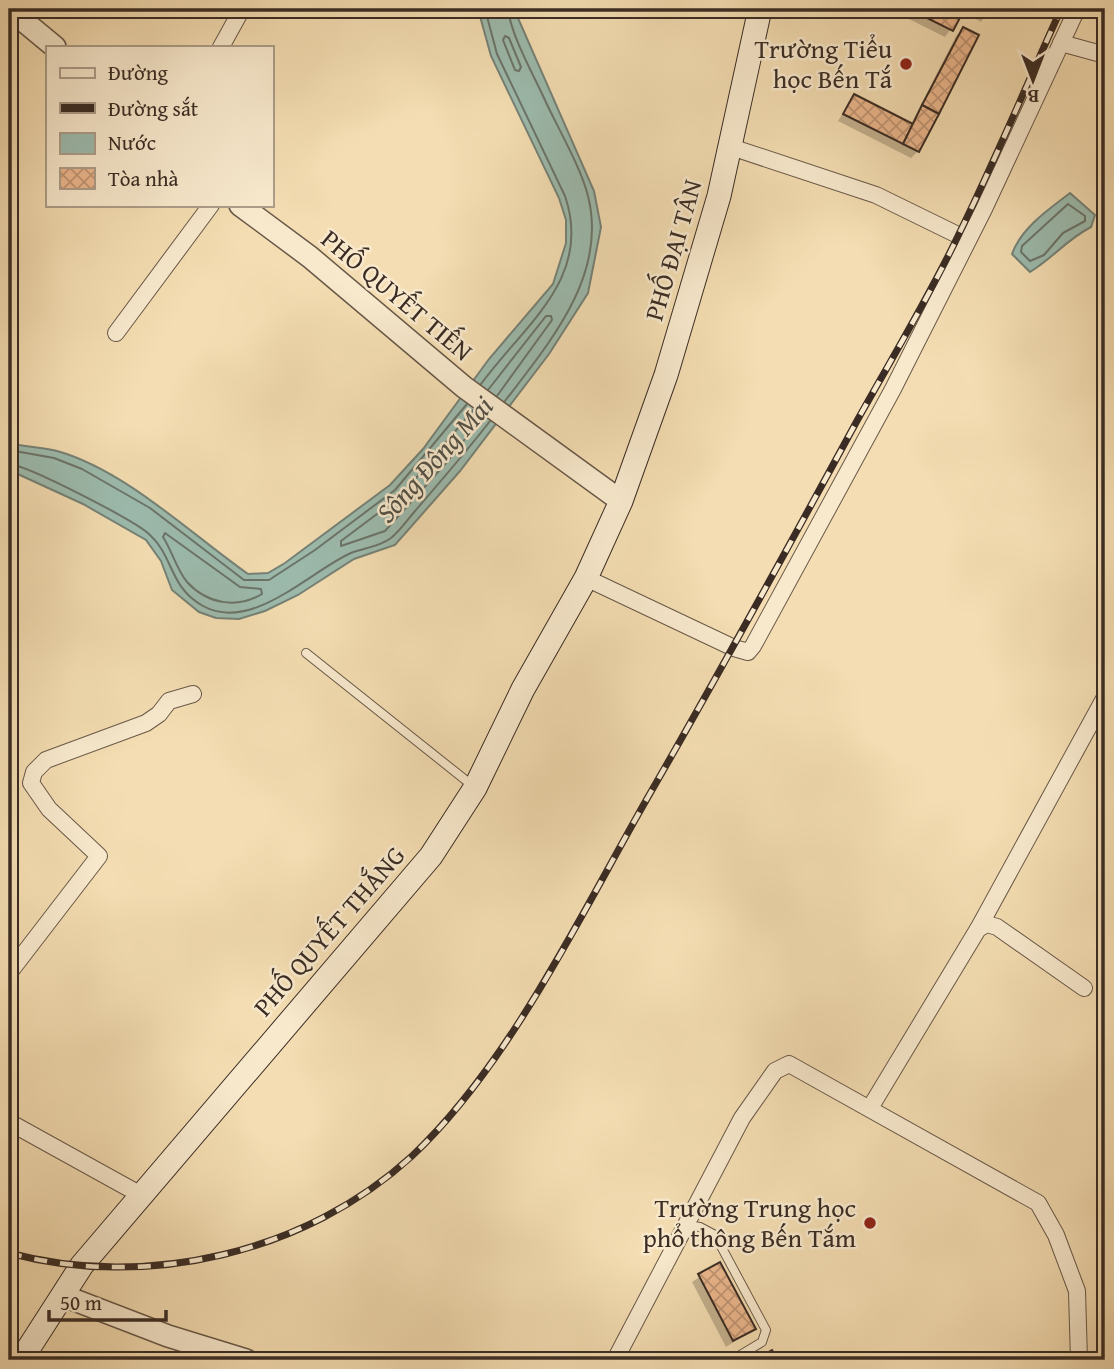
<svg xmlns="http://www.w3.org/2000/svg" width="1114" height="1369" viewBox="0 0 1114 1369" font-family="'Gentium Book Plus',serif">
	<defs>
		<pattern id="building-cross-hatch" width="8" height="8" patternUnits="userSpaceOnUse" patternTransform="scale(1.75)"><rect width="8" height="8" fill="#ecb78d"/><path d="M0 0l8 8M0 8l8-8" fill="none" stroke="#c09573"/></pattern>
	</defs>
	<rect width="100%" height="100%" fill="#f4ddb2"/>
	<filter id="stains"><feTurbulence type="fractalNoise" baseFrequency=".00286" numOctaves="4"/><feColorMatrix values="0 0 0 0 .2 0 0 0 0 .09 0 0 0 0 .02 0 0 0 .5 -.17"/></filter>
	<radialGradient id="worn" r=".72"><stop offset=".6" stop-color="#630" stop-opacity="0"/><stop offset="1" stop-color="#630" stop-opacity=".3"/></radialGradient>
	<g fill="#9cbbae" stroke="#758277" stroke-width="2">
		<path d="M 478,9 L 514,9 L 594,191 L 601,227 L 588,293 L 549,354 L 460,471 L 395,545 L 354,559 L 298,595 L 265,611 L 239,619 L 216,618 L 199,612 L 172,590 L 161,561 L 146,540 L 83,504 L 9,470 L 9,443 C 24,447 41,447 57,451 C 125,470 191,534 248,574 L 268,573 L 285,563 L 390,485 L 423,449 L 489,359 L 553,284 L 566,243 L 566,220 L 559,198 L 491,56 Z"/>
		<path d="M 1070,193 L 1095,215 L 1091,227 C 1066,240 1053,258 1030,272 L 1012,254 C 1021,228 1049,209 1070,193 Z"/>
	</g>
	<g fill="#0003">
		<path d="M 889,9 L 965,9 L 945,37 Z"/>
		<path d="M 975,9 L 990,9 L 981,22 L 971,16 Z"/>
		<path d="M 963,29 L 918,151 L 911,158 L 838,121 L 854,96 L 911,124 L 956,36 Z"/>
		<path d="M 719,1264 L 754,1329 L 726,1347 L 692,1282 Z"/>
	</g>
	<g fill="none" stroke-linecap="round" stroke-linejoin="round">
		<g stroke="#6b7469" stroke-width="2">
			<path d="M 505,36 L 509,38 L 521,67 L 519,71 L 515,70 L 503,40 Z"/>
			<path d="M 1068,204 L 1085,216 L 1085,221 L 1063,233 L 1044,255 L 1030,261 L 1021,252 L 1022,246 Z"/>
			<path d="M 481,384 C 525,324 593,278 565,196 L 497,54 L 485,9"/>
			<path d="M 488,390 L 546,316 L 551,316 L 552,320 L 497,396"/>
			<path d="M 505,401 C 550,342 608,275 588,196 C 581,167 557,127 544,98 C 533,74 511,35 508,9"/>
			<path d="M 474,409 L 401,496 L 341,541 L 341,546 L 385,531 L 447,462 L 483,416"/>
			<path d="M 9,450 L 54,458 L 82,469 L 150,508 L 244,580 L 269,580 L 315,550 L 395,490 L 467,404"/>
			<path d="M 9,464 C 27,465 136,521 150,535 C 174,557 169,587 203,606 C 252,633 310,571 351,553 C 364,548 379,547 391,538 C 400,531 408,519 415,511 C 441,481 466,452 490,421"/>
			<path d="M 165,533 L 240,587 L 261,589 L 262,594 C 237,609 207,604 187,582 C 177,570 172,551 163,537 Z"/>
		</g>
	</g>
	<g fill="url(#building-cross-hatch)" stroke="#3a2c24" stroke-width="2">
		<path d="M 909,9 L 957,9 L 963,12 L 953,31 Z"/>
		<path d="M 963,27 L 979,35 L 939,114 L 922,105 Z"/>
		<path d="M 854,94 L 913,124 L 903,144 L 843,114 Z"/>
		<path d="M 922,105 L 939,114 L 919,152 L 903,144 Z"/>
		<path d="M 720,1262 L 756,1329 L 733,1341 L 698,1274 Z"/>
		<path d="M 772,1350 L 778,1360 L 754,1360 Z"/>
	</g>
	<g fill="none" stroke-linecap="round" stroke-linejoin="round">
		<g stroke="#685848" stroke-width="10">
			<g id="service">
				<path d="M 306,653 L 473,786"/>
				<path d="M 687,1225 L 700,1227 L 715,1235 L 766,1330 L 762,1342 L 732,1360"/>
			</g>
		</g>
		<g stroke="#685848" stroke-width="18">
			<g id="minor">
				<path d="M 1061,43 L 1105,55"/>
				<path d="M 221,47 L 242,9"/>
				<path d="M 731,147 L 876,195 L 968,240"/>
				<path d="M 116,333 L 211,205"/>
				<path d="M 586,578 L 734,648 L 748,652 L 753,646 L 893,389 L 984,209 L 1077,9"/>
				<path d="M 978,929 L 1105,697"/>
				<path d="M 9,973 L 99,856 L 49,809 L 31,783 L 34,772 L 46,760 L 146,723 L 159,714 L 169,701 L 193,694"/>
				<path d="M 870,1108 L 978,929 L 987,924 L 997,927 L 1084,988"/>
				<path d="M 9,1122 L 141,1195"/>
				<path d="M 615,1360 L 742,1118 L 775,1071 L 789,1064 L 1038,1203 L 1056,1235 L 1077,1291 L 1079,1360"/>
			</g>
		</g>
		<g stroke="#685848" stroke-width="24">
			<g id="tertiary">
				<path d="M 9,9 L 55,47"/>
				<path d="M 240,205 L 310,257 L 464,387 L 621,501"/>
				<path d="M 64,1296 L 168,1336 L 246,1360"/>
			</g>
		</g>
		<g stroke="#3a2c24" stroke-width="25">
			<path id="secondary" d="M 21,1360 L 82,1265 L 431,856 L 475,788 L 523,689 L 586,578 L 621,501 L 666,375 L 719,196 L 760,9"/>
		</g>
		<use href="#service" stroke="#f8e9cd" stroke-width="8"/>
		<use href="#minor" stroke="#f8e9cd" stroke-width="16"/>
		<use href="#tertiary" stroke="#f8e9cd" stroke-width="21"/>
		<use href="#secondary" stroke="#f8e9cd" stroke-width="23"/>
		<g stroke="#3a2c24" stroke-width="7">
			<path id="rail" d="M 9,1253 C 147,1290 306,1253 412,1156 C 510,1064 581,914 648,797 C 720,672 789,546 858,419 C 892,358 929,297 959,234 C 995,160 1027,84 1061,9"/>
		</g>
		<use href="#rail" stroke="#f8e9cd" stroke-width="4.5" stroke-dasharray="13" stroke-linecap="butt"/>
	</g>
	<g fill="#8f2418" stroke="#f8e9cd" stroke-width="2.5">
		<circle cx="906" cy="64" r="7"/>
		<circle cx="870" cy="1223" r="7"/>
	</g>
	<g text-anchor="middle" stroke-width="5" stroke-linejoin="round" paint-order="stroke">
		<g font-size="26" fill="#3a2c24" stroke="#f8e9cd" text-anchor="end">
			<text x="892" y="58">Trường Tiểu<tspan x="892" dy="30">học Bến Tắ</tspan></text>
			<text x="856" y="1217">Trường Trung học<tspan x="856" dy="30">phổ thông Bến Tắm</tspan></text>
		</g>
		<g font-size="26" fill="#3a2c24" stroke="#f8e9cd">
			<text transform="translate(673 250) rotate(-74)" y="9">PHỐ ĐẠI TÂN</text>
			<text transform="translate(397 295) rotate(40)" y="9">PHỐ QUYẾT TIẾN</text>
			<text transform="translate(329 931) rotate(-49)" y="9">PHỐ QUYẾT THẮNG</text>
		</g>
		<g font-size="28" font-style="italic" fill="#525046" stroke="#f8e9cd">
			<text transform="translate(434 459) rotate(-48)" y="10">Sông Đông Mai</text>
		</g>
	</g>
	<rect width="1114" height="1369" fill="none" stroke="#f4ddb2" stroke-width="35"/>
	<rect x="10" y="10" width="1093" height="1348" fill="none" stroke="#3a2c24" stroke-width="3.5"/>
	<rect x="18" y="18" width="1079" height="1334" fill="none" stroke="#3a2c24" stroke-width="2"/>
	<rect x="46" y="46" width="228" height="161" fill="#f8e9cd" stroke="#ac9d89" stroke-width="2"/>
	<rect x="60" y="68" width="35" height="10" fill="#f8e9cd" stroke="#ac9d89" stroke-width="2"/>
	<text x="108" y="80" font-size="21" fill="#3a2c24">Đường</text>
	<rect x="60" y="103" width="35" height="10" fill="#3a2c24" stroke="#ac9d89" stroke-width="2"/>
	<text x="108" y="116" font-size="21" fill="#3a2c24">Đường sắt</text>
	<rect x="60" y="133" width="35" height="21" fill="#9cbbae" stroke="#ac9d89" stroke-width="2"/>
	<text x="108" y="150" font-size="21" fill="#3a2c24">Nước</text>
	<rect x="60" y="168" width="35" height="21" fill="url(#building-cross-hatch)" stroke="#ac9d89" stroke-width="2"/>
	<text x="108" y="186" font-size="21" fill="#3a2c24">Tòa nhà</text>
	<g transform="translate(1033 80) rotate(180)" stroke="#f8e9cd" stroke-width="5" paint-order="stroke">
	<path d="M0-5L12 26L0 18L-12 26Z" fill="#3a2c24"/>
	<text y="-10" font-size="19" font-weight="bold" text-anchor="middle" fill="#3a2c24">B</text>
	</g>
	<path d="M49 1310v10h117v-10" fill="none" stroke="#3a2c24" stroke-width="3.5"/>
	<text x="60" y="1310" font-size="21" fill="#3a2c24" stroke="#f8e9cd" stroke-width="5" paint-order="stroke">50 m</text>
	<rect width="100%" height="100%" filter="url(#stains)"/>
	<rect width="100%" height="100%" fill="url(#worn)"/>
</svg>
